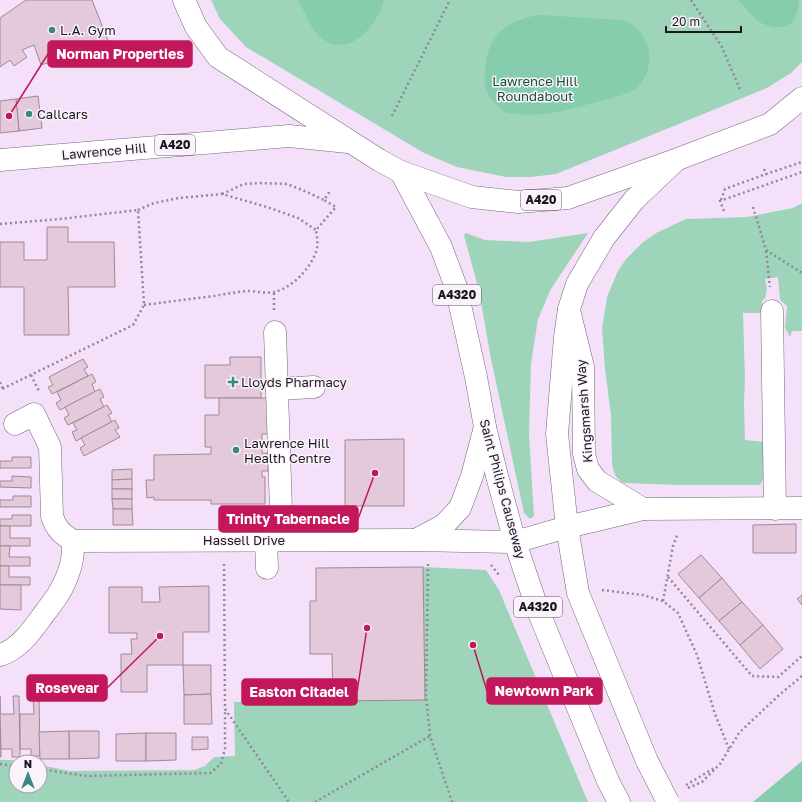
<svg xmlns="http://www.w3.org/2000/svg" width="802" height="802" viewBox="0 0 802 802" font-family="'Golos Text',sans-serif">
	<rect width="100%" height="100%" fill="#f4e1f9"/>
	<g fill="#9ed4ba">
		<path d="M 211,0 L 802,0 L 802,62 L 791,73 L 767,88 L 556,174 L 531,177 L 506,177 L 457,167 L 424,153 L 246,47 L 220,19 Z"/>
		<path d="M 802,203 L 802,331 L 792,331 L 790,337 L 785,328 L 787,306 L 780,300 L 778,277 L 765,279 L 767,289 L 765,298 L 762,301 L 763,313 L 743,313 L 745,379 L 744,402 L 745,440 L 765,442 L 765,476 L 760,485 L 680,485 L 622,483 L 615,475 L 612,464 L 611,416 L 605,368 L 602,328 L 607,297 L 617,273 L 626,259 L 642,243 L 656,233 L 686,219 L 747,217 L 793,208 Z"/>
		<path d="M 466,233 L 485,240 L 529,242 L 588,233 L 551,289 L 538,319 L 531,364 L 529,435 L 534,516 L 530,519 L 524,513 L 491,359 L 479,291 L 464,235 Z"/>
		<path d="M 423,567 L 486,570 L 499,590 L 588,802 L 0,802 L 0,760 L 11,760 L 23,762 L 16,762 L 16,786 L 40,786 L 40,765 L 70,771 L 194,770 L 205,766 L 214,757 L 235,756 L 234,702 L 425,699 Z"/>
	</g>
	<g fill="#85cdac">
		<path d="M 298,0 L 384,0 C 377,27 348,60 320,37 C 311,30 304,10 298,0 Z"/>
		<path d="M 738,0 L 799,0 C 797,17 794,29 774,27 C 769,26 764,25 760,22 C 752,17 745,7 738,0 Z"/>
		<path d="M 541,15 L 620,20 C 634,23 640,29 646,42 C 652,57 650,75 637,87 C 628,96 602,100 589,104 C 574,108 557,113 542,114 C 531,115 515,115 505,112 C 497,108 487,94 485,86 C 484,82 485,78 485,74 C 485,37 506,19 541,15 Z"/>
		<path d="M 802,761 L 802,802 L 753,802 Z"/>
	</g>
	<g fill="#e4c9da" stroke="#a08898">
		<path d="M 26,0 L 92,0 L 109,43 L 41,65 L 34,45 L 22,50 L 27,57 L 14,66 L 10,60 L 0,67 L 0,18 Z"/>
		<path d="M 38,96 L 42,128 L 19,131 L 16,99 Z"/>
		<path d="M 16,99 L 19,131 L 0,133 L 0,101 Z"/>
		<path d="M 47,227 L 68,227 L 68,242 L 114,242 L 115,287 L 68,287 L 69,335 L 24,335 L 24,287 L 0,287 L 0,242 L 24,242 L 24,260 L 47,260 Z"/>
		<path d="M 230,357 L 261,357 L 261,398 L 205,398 L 205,365 L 230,365 Z"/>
		<path d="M 83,359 L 88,367 L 84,369 L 88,376 L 52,394 L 48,387 L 53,385 L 49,377 Z"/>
		<path d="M 92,374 L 96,382 L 92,384 L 95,392 L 60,410 L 56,403 L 61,400 L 57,392 Z"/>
		<path d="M 100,389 L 104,397 L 100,399 L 104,407 L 68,425 L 64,418 L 69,415 L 65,407 Z"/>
		<path d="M 219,398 L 271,398 L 271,434 L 262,434 L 262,453 L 268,453 L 268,471 L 262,471 L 262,477 L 265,477 L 265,504 L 211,504 L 211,500 L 154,500 L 154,497 L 147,498 L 146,480 L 154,480 L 154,455 L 211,454 L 211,447 L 205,447 L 205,415 L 219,415 Z"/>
		<path d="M 107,405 L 112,413 L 108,415 L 112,422 L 76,441 L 72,432 L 77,430 L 73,423 Z"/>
		<path d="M 115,420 L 119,428 L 115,430 L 120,437 L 84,456 L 80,448 L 85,445 L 81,438 Z"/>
		<path d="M 404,439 L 404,506 L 345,506 L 345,440 Z"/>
		<path d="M 12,457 L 31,457 L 31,468 L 0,468 L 0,461 L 12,461 Z"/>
		<path d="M 132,469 L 132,479 L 112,480 L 112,470 Z"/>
		<path d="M 12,476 L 31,477 L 31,488 L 0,487 L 0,481 L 12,481 Z"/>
		<path d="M 132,479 L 132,489 L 112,489 L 112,480 Z"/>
		<rect x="112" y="489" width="20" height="10"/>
		<path d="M 13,496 L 31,496 L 31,507 L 0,507 L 0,500 L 13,500 Z"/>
		<path d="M 112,499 L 132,499 L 132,509 L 113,509 Z"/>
		<path d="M 113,509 L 132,509 L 133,525 L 113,525 Z"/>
		<path d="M 12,515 L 31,515 L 31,526 L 0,526 L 0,519 L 12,519 Z"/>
		<path d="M 796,524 L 796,553 L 753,553 L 753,525 Z"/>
		<path d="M 0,526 L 10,526 L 10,538 L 30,538 L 30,546 L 0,546 Z"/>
		<path d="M 0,546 L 10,546 L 9,557 L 30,557 L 30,566 L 0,566 Z"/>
		<path d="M 701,555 L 722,578 L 699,598 L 678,574 Z"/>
		<path d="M 0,566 L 9,566 L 9,577 L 30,577 L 30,585 L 0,585 Z"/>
		<path d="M 423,567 L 425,700 L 333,701 L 332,654 L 310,654 L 310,601 L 316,601 L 316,568 Z"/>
		<path d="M 722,578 L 742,602 L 719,621 L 699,598 Z"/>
		<path d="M 0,585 L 21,585 L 21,610 L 0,609 Z"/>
		<path d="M 209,586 L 209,632 L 183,632 L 183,665 L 147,665 L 147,692 L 121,692 L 121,654 L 132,654 L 131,639 L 137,639 L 137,633 L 109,633 L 109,587 L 142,587 L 142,602 L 160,602 L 159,587 Z"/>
		<path d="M 802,595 L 802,605 L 797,599 Z"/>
		<path d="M 742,602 L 763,625 L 740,645 L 719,621 Z"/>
		<path d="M 763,625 L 783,649 L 760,669 L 740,645 Z"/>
		<path d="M 183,665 L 211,665 L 211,694 L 184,695 Z"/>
		<path d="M 211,694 L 212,724 L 184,724 L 184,695 Z"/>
		<path d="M 39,695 L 40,756 L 31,756 L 31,749 L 20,749 L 20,714 L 34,714 L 33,696 Z"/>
		<path d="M 0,696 L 1,749 L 1,757 L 0,757 Z"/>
		<path d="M 13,696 L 19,696 L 20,757 L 12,757 L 12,749 L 1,749 L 0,714 L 14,714 Z"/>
		<path d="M 69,731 L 99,731 L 99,758 L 69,759 Z"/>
		<path d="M 69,731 L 69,759 L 40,759 L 39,732 Z"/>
		<path d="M 146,733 L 146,761 L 116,761 L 116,734 Z"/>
		<path d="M 146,733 L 176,733 L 176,760 L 146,761 Z"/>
		<path d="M 192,737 L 208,737 L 208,749 L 192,750 Z"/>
	</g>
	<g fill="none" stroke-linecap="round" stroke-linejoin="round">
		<g stroke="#77677b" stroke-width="23">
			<g id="minor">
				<path d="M 569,310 L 583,367 L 584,454 L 588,469 L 597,481 L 643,509"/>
				<path d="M 772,311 L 775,509"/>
				<path d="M 275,332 L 282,540"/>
				<path d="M 277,389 L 314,387"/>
				<path d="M 15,424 L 34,414 L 50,447 L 52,516 C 56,529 62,534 73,541"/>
				<path d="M 567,527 L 643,509 L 802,508"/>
				<path d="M 266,540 L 267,568"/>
				<path d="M 416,540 L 444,525 L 460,508 L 472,476 L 485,427"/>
				<path d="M 0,655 C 20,649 32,630 44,614 C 54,601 63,589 68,574 C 73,562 73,553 73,541 L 415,540 L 515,542"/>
			</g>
		</g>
		<g stroke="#77677b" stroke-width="23">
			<g id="major">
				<path d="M 184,0 L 196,27 L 218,57 L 379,160 L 401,172 L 472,197 L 518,202 L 568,198 L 678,159 L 770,124 L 802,98"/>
				<path d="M 0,160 L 289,136 L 348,142"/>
				<path d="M 401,172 L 441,247 L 456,287 L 476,377 L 485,427 L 497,476 L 515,542 L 527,578 L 539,613 L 608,781 L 619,802"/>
				<path d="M 515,542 L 567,527"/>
				<path d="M 647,761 L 578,593 L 567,527 L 557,434 L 565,337 L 569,309 L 577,284 L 604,238 L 634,200 L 673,163"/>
			</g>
		</g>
		<g stroke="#938697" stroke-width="2.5" stroke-dasharray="2 3" stroke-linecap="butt">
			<path d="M 691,0 L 722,47 L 741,92"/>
			<path d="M 392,116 L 450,0"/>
			<path d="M 764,169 L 766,174 L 802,162"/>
			<path d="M 222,194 L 244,184 L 260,183 L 287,184 L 307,192 L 324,200 L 330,191"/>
			<path d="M 721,200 L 725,189 L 766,174"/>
			<path d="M 753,207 L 766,250 L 802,273"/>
			<path d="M 138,210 L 154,203 L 179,198 L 222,194 L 267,207 L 298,218 L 316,230"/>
			<path d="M 724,211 L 720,201 L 802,172"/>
			<path d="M 0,224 L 60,219 L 138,210 L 144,305 L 133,325 L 0,390"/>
			<path d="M 766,251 L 770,287"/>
			<path d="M 274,293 L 274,310"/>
			<path d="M 144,305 C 167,302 190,299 214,296 C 225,294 236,292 247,291 C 255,291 267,294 274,292 C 293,288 313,266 317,248 C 318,242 317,236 316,230 L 336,207 L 324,200"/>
			<path d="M 31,375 L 39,391"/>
			<path d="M 0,382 L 3,389"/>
			<path d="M 224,564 L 225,709 L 289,802"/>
			<path d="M 428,564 L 426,695 L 430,736 L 452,802"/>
			<path d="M 491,565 L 499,575"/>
			<path d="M 668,577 L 752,676 L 778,677 L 802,656"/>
			<path d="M 602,590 L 643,595 L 663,601 L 678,613 L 697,655 L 715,714 L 729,749"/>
			<path d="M 663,601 L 673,546 L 678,533"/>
			<path d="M 0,764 L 16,766"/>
			<path d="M 40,769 L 87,776 L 210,773 L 221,764 L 225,749 L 225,709"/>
			<path d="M 686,785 L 716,767"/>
			<path d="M 688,788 L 702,782 L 720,764 L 739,733 L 778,696 L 802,676"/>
			<path d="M 315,802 L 430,736"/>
		</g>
		<use href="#minor" stroke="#fff" stroke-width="22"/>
		<use href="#major" stroke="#fff" stroke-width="22"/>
		<g stroke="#77677b" stroke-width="23" stroke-linecap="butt">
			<path id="major-bridge" d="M 647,761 L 668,802"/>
		</g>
		<use href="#major-bridge" stroke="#fff" stroke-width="22"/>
	</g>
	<g fill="#3e8681" stroke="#faf3fc" stroke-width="1.5">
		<circle cx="52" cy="30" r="4"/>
		<circle cx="29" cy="114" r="4"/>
		<path d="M231 376h4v4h4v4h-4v4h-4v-4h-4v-4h4z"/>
		<circle cx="236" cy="450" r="4"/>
	</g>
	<g text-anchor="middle" stroke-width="3" stroke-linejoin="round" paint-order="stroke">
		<g fill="#faf3fc" stroke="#5f5961" stroke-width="1">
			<rect x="155" y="135" width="40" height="20" rx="3"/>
			<rect x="521" y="190" width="40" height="20" rx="3"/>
			<rect x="433" y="285" width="48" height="20" rx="3"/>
			<rect x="514" y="597" width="48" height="20" rx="3"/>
		</g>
		<g font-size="12" font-weight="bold" fill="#1d171f">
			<text x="175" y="149">A420</text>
			<text x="541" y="204">A420</text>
			<text x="457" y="299">A4320</text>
			<text x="538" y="611">A4320</text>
		</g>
		<g font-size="13" fill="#1d171f" stroke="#faf3fc" text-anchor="start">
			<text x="60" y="35">L.A. Gym</text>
			<text x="37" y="119">Callcars</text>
			<text x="241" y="387">Lloyds Pharmacy</text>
			<text x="244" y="448">Lawrence Hill<tspan x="244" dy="15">Health Centre</tspan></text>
		</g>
		<g font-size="13" fill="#144e38" stroke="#faf3fc">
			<text x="535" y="86">Lawrence Hill<tspan x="535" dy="15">Roundabout</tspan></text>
		</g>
		<g font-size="13" fill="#1d171f" stroke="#faf3fc">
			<text transform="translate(104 151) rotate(-5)" y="5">Lawrence Hill</text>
			<text transform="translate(584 411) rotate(-94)" y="5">Kingsmarsh Way</text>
			<text transform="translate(503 489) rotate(75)" y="5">Saint Philips Causeway</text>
			<text x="244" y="545">Hassell Drive</text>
		</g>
	</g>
	<path fill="none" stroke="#c2185b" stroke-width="1.5" d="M9 116L48 54M375 473L358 519M160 636L107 688M473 645L487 691M367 628L357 692"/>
	<g fill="#c2185b" stroke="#faf3fc" stroke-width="1.5">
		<circle cx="9" cy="116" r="4"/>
		<circle cx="375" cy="473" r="4"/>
		<circle cx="160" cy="636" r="4"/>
		<circle cx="473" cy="645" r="4"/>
		<circle cx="367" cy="628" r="4"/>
	</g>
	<g fill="#c2185b" stroke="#c2185b" stroke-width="1.5">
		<rect x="48" y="41" width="144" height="26" rx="4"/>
		<rect x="219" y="506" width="139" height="26" rx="4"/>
		<rect x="27" y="675" width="80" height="26" rx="4"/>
		<rect x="487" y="678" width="115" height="26" rx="4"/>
		<rect x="242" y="679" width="115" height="26" rx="4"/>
	</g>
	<g font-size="14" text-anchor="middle" font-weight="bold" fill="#fff">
		<text x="120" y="59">Norman Properties</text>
		<text x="288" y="524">Trinity Tabernacle</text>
		<text x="67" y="693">Rosevear</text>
		<text x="544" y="696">Newtown Park</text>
		<text x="299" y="697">Easton Citadel</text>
	</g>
	<g transform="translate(28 774)"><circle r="19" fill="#faf3fc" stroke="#a29ba4"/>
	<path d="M0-3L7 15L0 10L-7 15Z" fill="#3e8681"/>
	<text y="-6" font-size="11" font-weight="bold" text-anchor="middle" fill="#1d171f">N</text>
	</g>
	<path d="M666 26v6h75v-6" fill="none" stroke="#1d171f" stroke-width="2"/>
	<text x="672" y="26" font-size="12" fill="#1d171f" stroke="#faf3fc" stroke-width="3" paint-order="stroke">20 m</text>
</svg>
